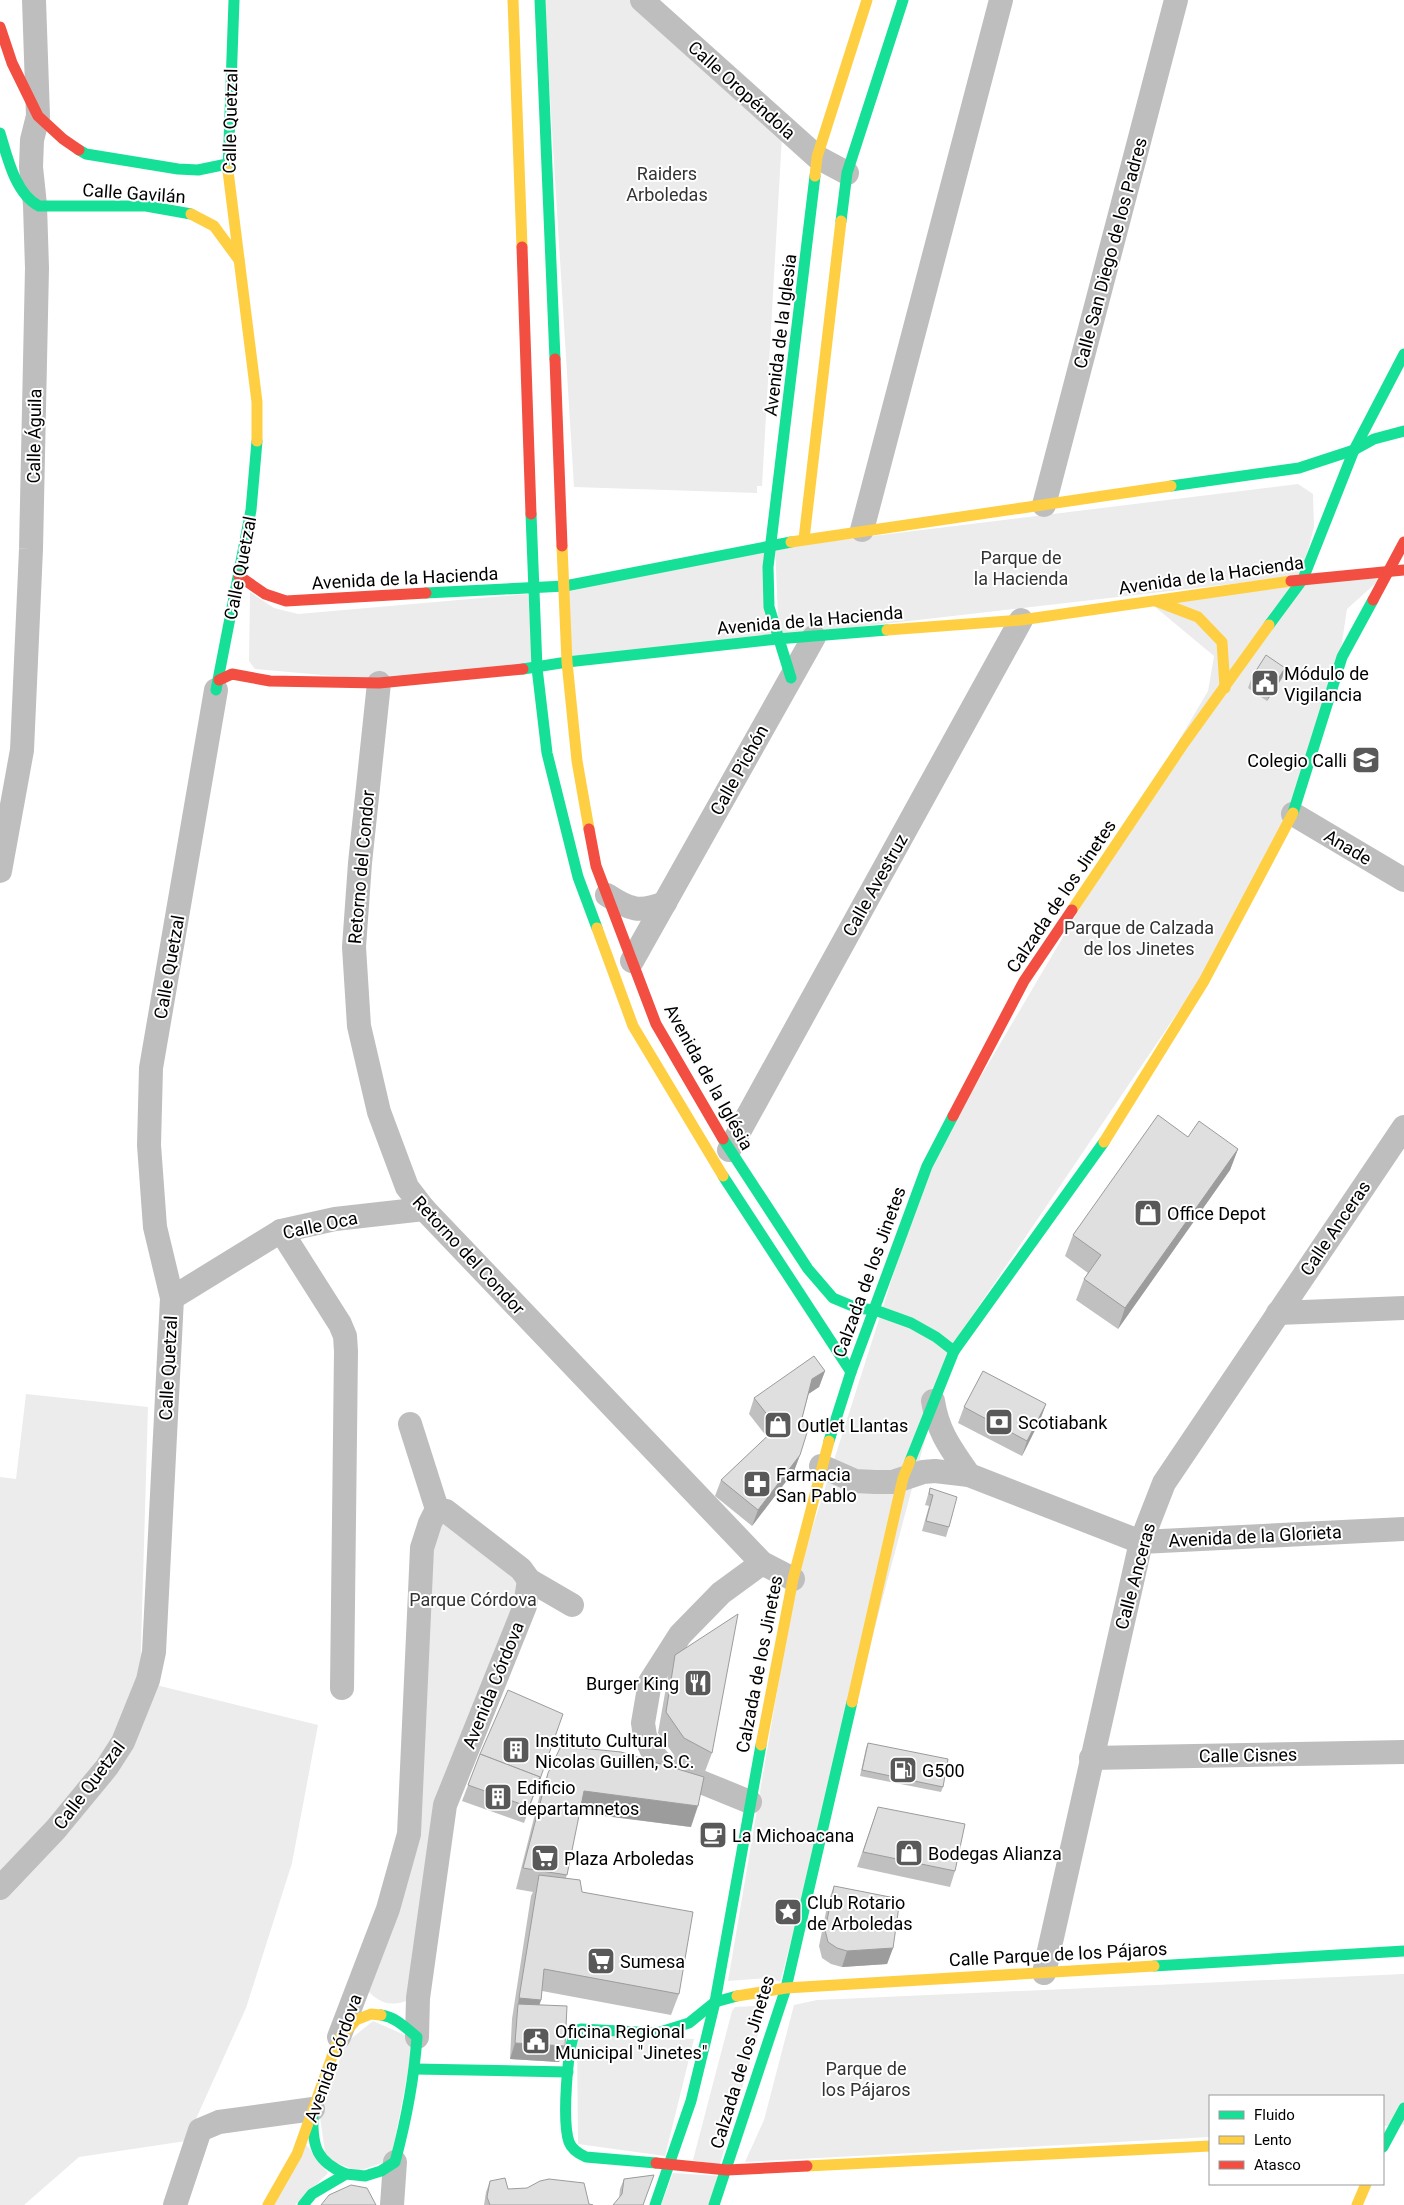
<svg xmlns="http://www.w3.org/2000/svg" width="1404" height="2205" font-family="Roboto,sans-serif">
<rect width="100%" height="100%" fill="#fff"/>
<!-- green -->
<g fill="#ececec">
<polygon points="544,0 632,0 782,136 762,486 757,486 757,493 574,487"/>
<polygon points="1298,484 1313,494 1314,527 1301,576 779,636 775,548"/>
<polygon points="769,548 771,636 569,658 567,588"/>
<polygon points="1387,573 1347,609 1340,655 1290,813 1201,978 949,1350 780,1982 767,1978 728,1981 796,1579 928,1166 1208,691 1214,656 1154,606 1304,580"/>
<polygon points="250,592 274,608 298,614 528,594 533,664 379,680 255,669 249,661"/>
<polygon points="26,1394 148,1407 140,1681 318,1725 292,1863 246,2008 186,2141 79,2157 24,2205 0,2205 0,1477 16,1479"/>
<path d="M437,1511L527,1581L445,1804L416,1997C391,2008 381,2006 362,1985L390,1909Z"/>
<polygon points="1404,1974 1404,2125 1383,2126 1383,2096 1210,2096 1210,2137 745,2162 764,2120 794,2005 817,2000"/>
<polygon points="755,2006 759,2010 762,2020 719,2167 693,2160 732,2011 735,2007"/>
<polygon points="373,2021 414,2039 391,2160 358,2171 326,2159 319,2110 347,2042"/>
<polygon points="577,2032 694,2039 665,2156 578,2144"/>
<polygon points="305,2143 328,2173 295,2205 273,2205"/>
<polygon points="673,2173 720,2176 710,2205 661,2205"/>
</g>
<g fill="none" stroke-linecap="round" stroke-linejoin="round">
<!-- street -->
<g stroke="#bebebe" stroke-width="24">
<polyline points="642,0 817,157 847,173"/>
<polyline points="1044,505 1176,0"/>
<polyline points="862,530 1001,0"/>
<polyline points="379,683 360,863 354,947 359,1026 379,1112 407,1187 424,1209 762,1563 793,1579"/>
<polyline points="1293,814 1404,880"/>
<polyline points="0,871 22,750 31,549 37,268 35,205 31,167 32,140 38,116 34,0"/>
<path d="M607,895C630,910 639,913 665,903"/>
<polyline points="632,961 814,637"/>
<polyline points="729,1150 1021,620"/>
<polyline points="281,1231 340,1324 345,1336 346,1351 342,1688"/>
<polyline points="172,1298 281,1231 335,1219 424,1209"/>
<polyline points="1278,1313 1404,1308"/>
<path d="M933,1401C938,1433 952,1450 969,1475"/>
<polyline points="410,1424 437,1509"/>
<polyline points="821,1466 855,1481 875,1482 893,1482 923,1472 935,1471 969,1475 1141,1542 1404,1529"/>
<polyline points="437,1509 446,1511 521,1569 529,1580 572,1605"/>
<polyline points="1091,1758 1404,1752"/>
<polyline points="750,1802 696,1780 660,1762 653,1753 645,1736 643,1723 650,1682 680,1635 721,1593 762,1563"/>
<polyline points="0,1888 56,1829 107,1767 123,1742 148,1680 154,1652 172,1298 155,1227 149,1145 151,1068 216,690"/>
<polyline points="1044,1973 1141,1542 1164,1483 1404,1127"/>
<polyline points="339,2037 388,1909 409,1834 422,1548 430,1523 437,1509"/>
<polyline points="417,2037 418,1998 445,1805 525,1606 529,1580"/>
<polyline points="175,2205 200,2130 219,2122 313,2109"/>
<polyline points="392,2205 395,2162"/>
</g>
<!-- fast -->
<g stroke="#16e098" stroke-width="11">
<polyline points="540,0 555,359"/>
<path d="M0,133C7,156 15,194 39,206H146L191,214"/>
<polyline points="79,150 86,154 178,169 198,170 227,164"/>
<polyline points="228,171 234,0"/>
<polyline points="841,221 847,173 903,0"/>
<polyline points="1171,486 1299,468 1354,450 1374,439 1404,431"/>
<polyline points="531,514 537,668 547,753 578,877 597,928"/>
<polyline points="426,593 565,586 791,542"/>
<polyline points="1269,625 1303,579 1354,450 1404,354"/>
<polyline points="523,669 567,662 777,639 887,630"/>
<polyline points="791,678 769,607 768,567 815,176"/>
<polyline points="216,690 251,510 257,441"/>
<polyline points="1293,813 1342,657 1373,600"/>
<polyline points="723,1139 808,1269 833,1298 857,1308 875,1310 911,1323 936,1337 954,1351"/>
<polyline points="723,1176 851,1372"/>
<polyline points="829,1441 851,1372 927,1166 953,1116"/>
<polyline points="910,1461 954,1351 1104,1142"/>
<polyline points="1154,1966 1404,1951"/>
<polyline points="415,2069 568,2072"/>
<path d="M313,2116C312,2147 317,2162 346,2174"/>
<polyline points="1383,2147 1404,2108"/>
<path d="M656,2163L586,2157C579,2154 572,2150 569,2142C562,2121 567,2052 575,2031L581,2029L657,2033L689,2023L715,2002L737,1996"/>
<path d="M303,2205L312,2194L346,2174L365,2176L381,2171L395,2162C406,2121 414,2080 417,2037C406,2028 396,2017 381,2015"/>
<polyline points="655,2205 691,2101 715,2002 761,1745"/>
<polyline points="714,2205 786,1988 852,1702"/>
</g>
<!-- slow -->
<g stroke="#ffcf43" stroke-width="11">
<polyline points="513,0 522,247"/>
<polyline points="228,171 257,402 257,441"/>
<polyline points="815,176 817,157 867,0"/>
<polyline points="191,214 214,226 239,260"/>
<polyline points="804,539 841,221"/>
<polyline points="791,542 1171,486"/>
<polyline points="562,546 567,662 577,761 589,829"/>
<polyline points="1156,601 1198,617 1222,642 1225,688"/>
<polyline points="887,630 1021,620 1291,581"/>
<polyline points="1072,910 1184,743 1269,625"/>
<polyline points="597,928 633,1026 723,1176"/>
<polyline points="1104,1142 1204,981 1293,813"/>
<polyline points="852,1702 903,1478 910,1461"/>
<polyline points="761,1745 793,1579 829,1441"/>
<polyline points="737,1996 786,1988 1154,1966"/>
<polyline points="807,2166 1210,2146"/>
<polyline points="268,2205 297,2154 338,2040 356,2020 371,2014 381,2015"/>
<polyline points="1357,2205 1366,2184"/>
</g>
<!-- jam -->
<g stroke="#f24e42" stroke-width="11">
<polyline points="0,27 12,63 38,116 63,139 79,150"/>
<polyline points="522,247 531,514"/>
<polyline points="555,359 562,546"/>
<polyline points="239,576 265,594 286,601 426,593"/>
<polyline points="1291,581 1404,570"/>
<polyline points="1373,600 1404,542"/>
<polyline points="219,680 232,674 270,681 379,683 523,669"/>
<polyline points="589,829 596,866 656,1024 723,1139"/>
<polyline points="953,1116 1024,981 1072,910"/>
<polyline points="656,2163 727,2170 807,2166"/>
</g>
</g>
<!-- wall -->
<g fill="#c0c0c0">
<polygon points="1285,668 1282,678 1267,701 1248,688 1252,677"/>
<polygon points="1188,1137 1238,1149 1230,1170 1118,1329 1076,1300 1084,1279 1088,1273 1065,1256 1073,1235"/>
<polygon points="825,1371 819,1387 809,1393 801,1422 800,1455 794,1471 752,1526 715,1496 721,1480 767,1437 749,1414 754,1398"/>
<polygon points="1046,1404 1040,1420 1022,1456 958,1423 964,1407"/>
<polygon points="930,1488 949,1527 946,1537 922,1531 929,1506 925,1505"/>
<polygon points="675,1655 712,1753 704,1774 677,1759 658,1733 668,1676"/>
<polygon points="868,1743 943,1787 941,1792 860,1776 866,1748"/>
<polygon points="480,1754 540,1779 524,1823 462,1801"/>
<polygon points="548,1773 691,1827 579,1813 566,1878 582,1892 679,1994 671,2015 542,1991 541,2000 539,2005 565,2046 559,2062 510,2059 512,2019 531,1896 533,1892 516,1889 540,1794"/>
<polygon points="878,1807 955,1871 950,1887 857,1867"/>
<polygon points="834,1886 893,1948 887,1964 842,1967 831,1964 822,1958 819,1946 828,1902"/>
<polygon points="654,2175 619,2198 620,2189 624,2179"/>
<polygon points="490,2181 508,2189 593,2205 484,2205 486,2192"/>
</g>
<!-- shaded-wall -->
<g fill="#9c9c9c">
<polygon points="1285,668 1282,678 1267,701 1271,690"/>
<polygon points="1238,1149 1230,1170 1118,1329 1125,1308"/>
<polygon points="825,1371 819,1387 807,1395 812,1379"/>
<polygon points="1046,1404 1040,1420 1022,1456 1027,1441"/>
<polygon points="800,1455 794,1471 752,1526 758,1510"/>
<polygon points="584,1791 698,1806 691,1827 576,1812"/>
<polygon points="893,1948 887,1964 842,1967 847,1951"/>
<polygon points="519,1998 541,2000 534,2021 518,2004"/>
<polygon points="515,2043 565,2046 559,2062 510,2059"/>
</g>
<!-- building -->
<g fill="#dfdfdf" stroke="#9c9c9c">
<polygon points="1266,655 1285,668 1271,690 1252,677"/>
<polygon points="1158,1115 1188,1137 1199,1121 1238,1149 1125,1308 1084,1279 1101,1255 1073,1235"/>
<polygon points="814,1356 825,1371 812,1379 801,1422 810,1423 800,1455 758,1510 721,1480 777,1427 754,1398"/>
<polygon points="983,1371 1046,1404 1027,1441 964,1407"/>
<polygon points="930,1488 957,1497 949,1527 926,1521 933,1495 929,1494"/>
<polygon points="738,1614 712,1753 684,1738 666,1712 675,1655"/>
<polygon points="508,1690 563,1714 540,1779 540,1777 480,1754"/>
<polygon points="868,1743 948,1759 943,1787 862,1770"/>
<polygon points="561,1746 621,1752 704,1777 698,1806 584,1791 567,1875 523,1868 548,1773"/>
<polygon points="480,1754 540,1777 529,1807 468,1785"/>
<polygon points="878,1807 965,1824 955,1871 863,1852"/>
<polygon points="539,1875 580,1880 582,1892 693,1912 679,1994 544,1969 541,2000 519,1998"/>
<polygon points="834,1886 900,1899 893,1948 847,1951 837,1948 828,1942 825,1930"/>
<polygon points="518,2004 567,2006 565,2046 515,2043"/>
<polygon points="654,2175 643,2205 613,2205 622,2194 624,2179"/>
<polygon points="505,2178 508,2189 527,2188 540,2181 549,2179 584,2183 589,2204 593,2205 490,2205 487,2197 490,2181"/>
<polygon points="351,2185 367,2188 376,2205 321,2205 329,2195"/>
</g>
<!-- icons -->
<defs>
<symbol id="civic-square" viewBox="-11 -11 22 22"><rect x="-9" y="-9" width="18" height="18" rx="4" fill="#595959" stroke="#fff"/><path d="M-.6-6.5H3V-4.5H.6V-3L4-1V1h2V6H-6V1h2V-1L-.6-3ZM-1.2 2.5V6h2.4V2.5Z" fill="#fff"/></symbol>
<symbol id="school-square" viewBox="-11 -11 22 22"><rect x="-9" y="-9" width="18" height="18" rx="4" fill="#595959" stroke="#fff"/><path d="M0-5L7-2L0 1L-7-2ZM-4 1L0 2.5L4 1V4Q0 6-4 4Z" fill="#fff"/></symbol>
<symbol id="shop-square" viewBox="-11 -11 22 22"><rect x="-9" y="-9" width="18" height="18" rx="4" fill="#595959" stroke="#fff"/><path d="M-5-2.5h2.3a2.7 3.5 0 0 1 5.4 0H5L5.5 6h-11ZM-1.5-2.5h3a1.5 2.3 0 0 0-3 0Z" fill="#fff"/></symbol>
<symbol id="bank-square" viewBox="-11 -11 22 22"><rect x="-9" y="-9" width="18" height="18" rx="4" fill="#595959" stroke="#fff"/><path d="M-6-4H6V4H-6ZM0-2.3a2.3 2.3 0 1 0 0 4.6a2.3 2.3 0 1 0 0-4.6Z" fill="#fff"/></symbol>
<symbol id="pharmacy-square" viewBox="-11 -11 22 22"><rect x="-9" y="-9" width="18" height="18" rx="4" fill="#595959" stroke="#fff"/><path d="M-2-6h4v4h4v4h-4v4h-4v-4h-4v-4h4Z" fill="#fff"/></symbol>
<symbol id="restaurant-square" viewBox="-11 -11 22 22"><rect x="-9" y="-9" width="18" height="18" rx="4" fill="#595959" stroke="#fff"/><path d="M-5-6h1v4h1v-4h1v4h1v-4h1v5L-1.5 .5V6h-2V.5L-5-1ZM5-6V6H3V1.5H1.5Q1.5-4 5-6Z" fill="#fff"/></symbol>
<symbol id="building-square" viewBox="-11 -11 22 22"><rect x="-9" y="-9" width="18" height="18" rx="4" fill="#595959" stroke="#fff"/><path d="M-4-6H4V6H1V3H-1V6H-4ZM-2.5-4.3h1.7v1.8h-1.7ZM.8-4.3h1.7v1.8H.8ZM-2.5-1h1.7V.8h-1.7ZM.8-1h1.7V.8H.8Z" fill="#fff"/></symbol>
<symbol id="fuel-square" viewBox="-11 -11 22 22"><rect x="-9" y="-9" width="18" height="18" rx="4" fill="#595959" stroke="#fff"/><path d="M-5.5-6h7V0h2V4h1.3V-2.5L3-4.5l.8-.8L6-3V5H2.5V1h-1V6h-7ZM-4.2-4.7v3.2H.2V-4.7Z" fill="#fff"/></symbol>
<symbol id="cafe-square" viewBox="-11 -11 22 22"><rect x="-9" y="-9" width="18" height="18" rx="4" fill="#595959" stroke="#fff"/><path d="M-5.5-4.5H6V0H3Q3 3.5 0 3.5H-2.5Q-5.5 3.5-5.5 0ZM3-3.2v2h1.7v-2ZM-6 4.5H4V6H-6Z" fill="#fff"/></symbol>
<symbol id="supermarket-square" viewBox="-11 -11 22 22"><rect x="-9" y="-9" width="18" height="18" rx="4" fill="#595959" stroke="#fff"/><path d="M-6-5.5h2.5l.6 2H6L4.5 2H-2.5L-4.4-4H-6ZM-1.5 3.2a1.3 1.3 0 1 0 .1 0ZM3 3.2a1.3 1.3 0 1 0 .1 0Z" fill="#fff"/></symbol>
<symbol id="sight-square" viewBox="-11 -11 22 22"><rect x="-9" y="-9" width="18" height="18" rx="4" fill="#595959" stroke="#fff"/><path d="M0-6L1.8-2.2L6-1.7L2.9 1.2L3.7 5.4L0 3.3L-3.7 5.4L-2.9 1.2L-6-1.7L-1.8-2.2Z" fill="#fff"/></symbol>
</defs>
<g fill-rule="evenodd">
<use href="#civic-square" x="1249" y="667" width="32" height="32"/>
<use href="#school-square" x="1350" y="744" width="32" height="32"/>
<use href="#shop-square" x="1132" y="1197" width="32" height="32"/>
<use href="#bank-square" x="983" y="1406" width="32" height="32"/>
<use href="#shop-square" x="762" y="1409" width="32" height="32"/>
<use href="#pharmacy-square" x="741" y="1468" width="32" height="32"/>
<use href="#restaurant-square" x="682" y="1667" width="32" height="32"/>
<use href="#building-square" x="500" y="1734" width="32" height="32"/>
<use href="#fuel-square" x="887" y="1754" width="32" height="32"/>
<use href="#building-square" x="482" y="1781" width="32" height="32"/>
<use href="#cafe-square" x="697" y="1819" width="32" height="32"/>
<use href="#shop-square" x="893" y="1837" width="32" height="32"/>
<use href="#supermarket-square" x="529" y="1842" width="32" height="32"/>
<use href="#sight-square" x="772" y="1896" width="32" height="32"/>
<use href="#supermarket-square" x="585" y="1945" width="32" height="32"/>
<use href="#civic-square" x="520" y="2025" width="32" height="32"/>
</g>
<g text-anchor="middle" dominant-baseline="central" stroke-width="4" stroke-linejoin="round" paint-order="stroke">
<!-- street labels -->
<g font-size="18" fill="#000" stroke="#fff">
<text transform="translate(742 90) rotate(42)">Calle Oropéndola</text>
<text transform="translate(230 121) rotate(-89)">Calle Quetzal</text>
<text transform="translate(134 193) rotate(4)">Calle Gavilán</text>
<text transform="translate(1110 253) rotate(-75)">Calle San Diego de los Padres</text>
<text transform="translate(780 335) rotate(-83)">Avenida de la Iglesia</text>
<text transform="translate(34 436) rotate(-89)">Calle Águila</text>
<text transform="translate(240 568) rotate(-79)">Calle Quetzal</text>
<text transform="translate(1211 575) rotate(-8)">Avenida de la Hacienda</text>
<text transform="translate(405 578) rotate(-3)">Avenida de la Hacienda</text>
<text transform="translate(810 620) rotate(-5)">Avenida de la Hacienda</text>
<text transform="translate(739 770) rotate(-61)">Calle Pichón</text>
<text transform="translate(1348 847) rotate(31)">Anade</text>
<text transform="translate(361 867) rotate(-85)">Retorno del Condor</text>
<text transform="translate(875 885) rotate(-61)">Calle Avestruz</text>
<text transform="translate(1061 896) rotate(-56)">Calzada de los Jinetes</text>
<text transform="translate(169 967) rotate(-80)">Calle Quetzal</text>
<text transform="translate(709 1077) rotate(61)">Avenida de la Iglésia</text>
<text transform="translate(320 1225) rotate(-12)">Calle Oca</text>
<text transform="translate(1335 1228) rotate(-56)">Calle Anceras</text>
<text transform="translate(469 1255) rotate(47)">Retorno del Condor</text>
<text transform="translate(869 1272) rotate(-70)">Calzada de los Jinetes</text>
<text transform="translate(168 1368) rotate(-87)">Calle Quetzal</text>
<text transform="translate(1255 1536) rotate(-3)">Avenida de la Glorieta</text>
<text transform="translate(1135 1576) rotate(-75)">Calle Anceras</text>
<text transform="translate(759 1664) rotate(-79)">Calzada de los Jinetes</text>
<text transform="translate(493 1685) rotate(-68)">Avenida Córdova</text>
<text transform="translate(1248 1755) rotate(-1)">Calle Cisnes</text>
<text transform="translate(89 1785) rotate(-53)">Calle Quetzal</text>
<text transform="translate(1058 1954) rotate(-3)">Calle Parque de los Pájaros</text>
<text transform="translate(333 2058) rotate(-70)">Avenida Córdova</text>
<text transform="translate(742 2062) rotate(-73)">Calzada de los Jinetes</text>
</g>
<!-- park labels -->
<g font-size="18" fill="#333" stroke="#fff">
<text x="667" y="173">Raiders<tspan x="667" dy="21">Arboledas</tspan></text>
<text x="1021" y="557">Parque de<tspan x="1021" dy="21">la Hacienda</tspan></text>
<text x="1139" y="927">Parque de Calzada<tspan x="1139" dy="21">de los Jinetes</tspan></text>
<text x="473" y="1599">Parque Córdova</text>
<text x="866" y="2068">Parque de<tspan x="866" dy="21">los Pájaros</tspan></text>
</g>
<!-- poi labels -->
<g font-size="18" fill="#000" stroke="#fff" text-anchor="start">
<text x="1284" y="673">Módulo de<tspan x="1284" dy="21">Vigilancia</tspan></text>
<text x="1347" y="760" text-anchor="end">Colegio Calli</text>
<text x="1167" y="1213">Office Depot</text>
<text x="1018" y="1422">Scotiabank</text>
<text x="797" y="1425">Outlet Llantas</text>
<text x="776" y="1474">Farmacia<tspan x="776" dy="21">San Pablo</tspan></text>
<text x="679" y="1683" text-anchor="end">Burger King</text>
<text x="535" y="1740">Instituto Cultural<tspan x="535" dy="21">Nicolas Guillen, S.C.</tspan></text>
<text x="922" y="1770">G500</text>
<text x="517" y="1787">Edificio<tspan x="517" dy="21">departamnetos</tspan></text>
<text x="732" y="1835">La Michoacana</text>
<text x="928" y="1853">Bodegas Alianza</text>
<text x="564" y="1858">Plaza Arboledas</text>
<text x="807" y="1902">Club Rotario<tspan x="807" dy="21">de Arboledas</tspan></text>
<text x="620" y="1961">Sumesa</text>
<text x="555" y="2031">Oficina Regional<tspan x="555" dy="21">Municipal "Jinetes"</tspan></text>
</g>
</g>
<!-- legend -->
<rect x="1209" y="2095" width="175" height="90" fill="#ffffff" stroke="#999999"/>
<rect x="1219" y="2111" width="25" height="8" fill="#16e098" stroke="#999999"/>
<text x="1254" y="2120" font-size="15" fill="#000000">Fluido</text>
<rect x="1219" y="2136" width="25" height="8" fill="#ffcf43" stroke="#999999"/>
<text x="1254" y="2145" font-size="15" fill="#000000">Lento</text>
<rect x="1219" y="2161" width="25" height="8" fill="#f24e42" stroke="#999999"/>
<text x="1254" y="2170" font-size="15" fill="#000000">Atasco</text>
</svg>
